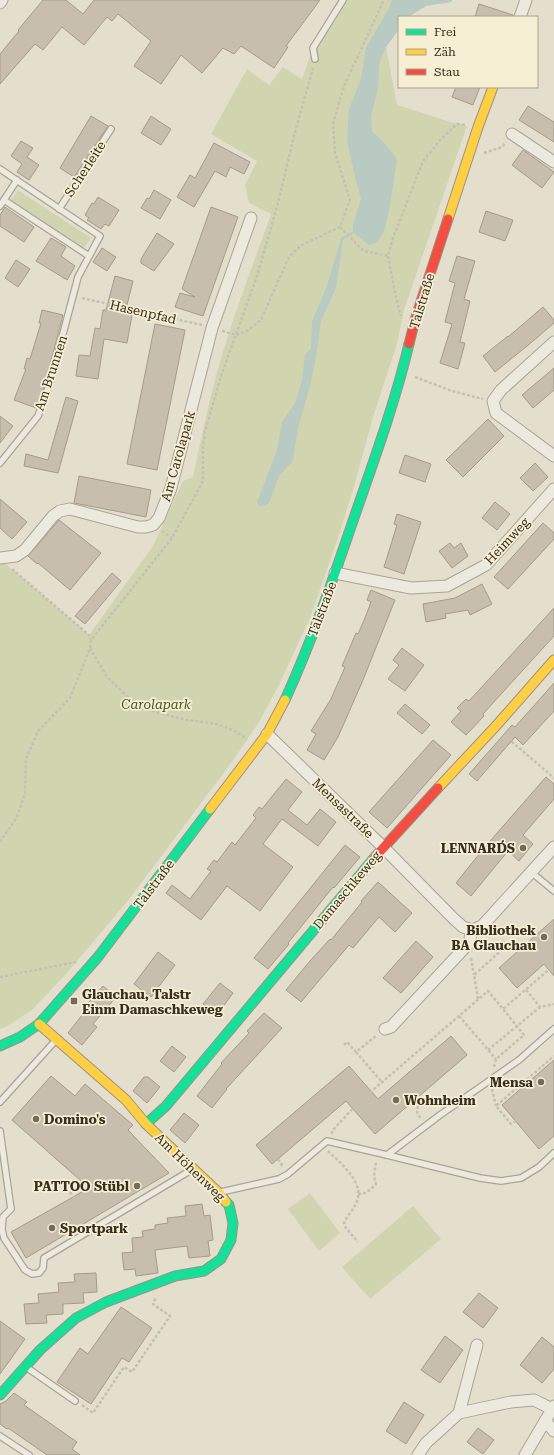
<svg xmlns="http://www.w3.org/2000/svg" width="554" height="1455" font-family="'Roboto Serif',serif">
<rect width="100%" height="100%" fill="#e4dfcd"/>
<!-- green -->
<g fill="#d1d5af">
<path d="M343,0H452L451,2L426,6L408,17H399V29L386,47L397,105L457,124L467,126L404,310L397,344L374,414L353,490L335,547L310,618L278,687L259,722L234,759L127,902L66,974L32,1010L8,1026L0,1029V559L89,635L153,546L183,481L193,477C200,443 207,410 216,376C231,321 252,268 271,214L249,203L245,185L257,161L211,134L247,69L269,85L283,67L302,79L313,48Z"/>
<polygon points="18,190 91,238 84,248 11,200"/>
<polygon points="310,1193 340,1233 319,1251 288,1209"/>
<polygon points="413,1206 441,1239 370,1299 342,1267"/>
</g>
<!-- water -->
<polygon fill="#b8cac1" points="392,0 452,0 451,2 426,6 408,17 399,17 399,29 386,47 379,64 378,88 371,117 372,131 385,144 397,159 390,206 385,228 378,242 369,245 354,233 343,240 336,288 321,321 317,351 311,382 298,428 293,461 279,476 269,503 260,507 257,502 277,450 282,422 295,403 302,380 305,355 311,348 312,321 327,286 341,238 353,231 353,225 361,199 354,173 347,141 349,109 361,79 366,48 389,8"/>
<!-- building -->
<g fill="#c8beae" stroke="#a49b8c">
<polygon points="43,0 66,0 83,14 94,0 320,0 286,46 288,47 274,68 241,46 234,54 223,48 202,73 181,55 161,84 134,66 151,41 118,14 112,21 107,17 84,45 62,27 43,50 35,44 0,84 0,54 19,31 18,30"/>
<polygon points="479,4 513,15 513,17 475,17"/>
<polygon points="456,87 480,87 473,105 452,97"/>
<polygon points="528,106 554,122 554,142 519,120"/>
<polygon points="91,116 108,126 74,177 60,168"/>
<polygon points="151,116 171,129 161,145 141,133"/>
<polygon points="21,141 33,148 27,157 39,165 29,180 17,172 22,164 11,156"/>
<polygon points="214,143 250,162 244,174 230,167 226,177 215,171 194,207 177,197 190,175 195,178"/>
<polygon points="523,150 554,172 542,188 512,165"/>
<polygon points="154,190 171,200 160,219 141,208 147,198 149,199"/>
<polygon points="98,197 119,210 109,226 105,224 101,229 87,220 89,218 85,215 92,203 94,204"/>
<polygon points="5,207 34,227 24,242 0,226 0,215"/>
<polygon points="211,207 238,217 203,316 175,307 180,293 195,297 182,289"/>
<polygon points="486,211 513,220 505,241 479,232"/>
<polygon points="157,233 174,244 154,271 141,263 141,259"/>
<polygon points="51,238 66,247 61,256 75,266 67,280 36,261"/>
<polygon points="102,248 116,257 107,271 93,262"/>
<polygon points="457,256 475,261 464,299 470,301 460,342 465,343 458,369 440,363 452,324 445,322 455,283 449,281"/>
<polygon points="16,260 30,269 18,287 5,278"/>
<polygon points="115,276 133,281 125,313 132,315 127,343 104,339 98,379 76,376 79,355 90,356 95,328 100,329 103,310 106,310"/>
<polygon points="543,307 554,320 554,323 532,342 495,372 483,356 508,336 508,337"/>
<polygon points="42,310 63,315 43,391 36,408 14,400 26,369 24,369 27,358 30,359 41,323 39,323"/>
<polygon points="155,324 185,330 157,470 127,464"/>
<polygon points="554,368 554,390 533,408 522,395"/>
<polygon points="66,397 78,401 58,473 24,466 26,454 48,460"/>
<polygon points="0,416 13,426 0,443"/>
<polygon points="488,419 504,436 463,477 446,460"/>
<polygon points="405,455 431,464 425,482 399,473"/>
<polygon points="535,463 548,477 533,491 520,478"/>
<polygon points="79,476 151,490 146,517 74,503"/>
<polygon points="0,499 27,522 12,539 0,528"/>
<polygon points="495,502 510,514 497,530 482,518"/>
<polygon points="397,514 421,522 404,574 384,567 397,525 394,524"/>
<polygon points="59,520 101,553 70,590 38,563 37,564 28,556"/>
<polygon points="543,523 554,533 554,539 508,589 494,577"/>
<polygon points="450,543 454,548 461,543 468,556 452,568 439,551"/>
<polygon points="112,573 121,581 85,624 75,616"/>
<polygon points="482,584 492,604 470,615 468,610 445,614 446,618 426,622 423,604 455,598"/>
<polygon points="371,590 395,600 363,680 338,737 324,760 307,750 316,734 311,731 331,699 345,667 342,666 356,633 358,634 365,618 371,602 367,600"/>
<polygon points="554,608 554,636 483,714 484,716 466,735 451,722 461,711 457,708 466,699 469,701"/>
<polygon points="402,648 424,665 405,691 388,679 399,665 393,660"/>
<polygon points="554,683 554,711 523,745 515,737 477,781 469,774 512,725 515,727"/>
<polygon points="405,704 430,725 422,734 397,713"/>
<polygon points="433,740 451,755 387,828 369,812"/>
<polygon points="546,777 554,784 554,799 523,835 533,844 519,861 508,851 471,896 456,883 484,848"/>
<polygon points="286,779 302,792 288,810 307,825 320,809 336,822 318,846 282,819 263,844 293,867 260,911 227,886 201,920 166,893 172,885 190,899 211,871 207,869 214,860 217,862 232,842 235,845 256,818 253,815 259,807 262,809"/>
<polygon points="345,845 360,857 334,888 333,887 288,943 289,944 268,969 254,958"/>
<polygon points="378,882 412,913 395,932 379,917 353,948 349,945 301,1002 286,990 310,961 330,939 331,940 362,902 361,901"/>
<polygon points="554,919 554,976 544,964 517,988 499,968"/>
<polygon points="416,941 433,957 401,993 383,978"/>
<polygon points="158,952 175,965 151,997 134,984"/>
<polygon points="220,983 233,993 217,1015 203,1004"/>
<polygon points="103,986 116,997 93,1024 97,1027 82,1045 68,1033 90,1005 88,1003"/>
<polygon points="264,1013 282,1028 226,1089 227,1089 212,1108 197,1096 222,1064 221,1063 249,1033 247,1031"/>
<polygon points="451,1036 467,1055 375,1134 346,1101 272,1164 256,1145 349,1066 378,1099"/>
<polygon points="172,1046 186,1057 174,1072 160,1061"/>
<polygon points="554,1060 554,1136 539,1149 502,1105"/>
<polygon points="51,1076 75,1096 85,1084 133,1125 128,1130 169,1173 26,1258 11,1232 89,1188 12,1120"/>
<polygon points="144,1077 148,1077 160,1087 147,1103 133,1091"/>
<polygon points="184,1113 199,1125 185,1143 170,1130"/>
<polygon points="202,1204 204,1216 210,1215 213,1240 208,1241 210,1256 189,1258 187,1246 155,1250 158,1273 136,1276 135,1269 124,1270 122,1253 133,1252 132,1238 143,1237 142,1231 155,1229 155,1225 168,1223 167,1218 186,1216 185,1206"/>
<polygon points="96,1273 97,1292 83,1293 84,1303 63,1304 63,1314 46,1315 47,1323 26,1324 24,1304 39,1303 38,1294 59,1292 58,1283 75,1282 74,1274"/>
<polygon points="479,1293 498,1308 483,1328 463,1312"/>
<polygon points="121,1307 152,1328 129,1362 122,1358 91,1404 57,1382 80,1348 88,1354"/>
<polygon points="0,1321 25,1339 0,1374"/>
<polygon points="445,1336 463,1350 440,1383 421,1370"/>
<polygon points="542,1337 554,1347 554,1369 542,1383 520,1365"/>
<polygon points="14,1393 27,1402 24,1405 77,1442 72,1449 80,1455 47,1455 8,1428 7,1429 0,1424 0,1404 6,1401"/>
<polygon points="404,1402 424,1415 406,1444 386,1431"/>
<polygon points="478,1428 494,1440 483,1454 467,1442"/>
</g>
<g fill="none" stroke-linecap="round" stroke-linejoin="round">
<defs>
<g id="lane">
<polyline points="315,59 313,48 343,0"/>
<polyline points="0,169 100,236 78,277 50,383 38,416 0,463"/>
<polyline points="4,200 89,256"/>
<polyline points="0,206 17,180"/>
<polyline points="59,209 111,129"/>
<polyline points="531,872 554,891"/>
<polyline points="0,1102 56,1040"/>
<polyline points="0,1131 11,1209 3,1217 2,1230 4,1238 25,1270 32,1274 39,1273 43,1268 44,1258 193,1169"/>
<polyline points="387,1155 480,1178 501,1181 521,1178 539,1167 554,1153"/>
<polyline points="221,1192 279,1179 288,1174 327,1141 387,1155 440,1115 519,1060 554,1029"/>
<polyline points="26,1367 75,1401"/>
<polyline points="0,1436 29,1455"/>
</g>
<g id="street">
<polyline points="0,3 2,0"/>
<polyline points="520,17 526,0"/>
<polyline points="512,134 554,162"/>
<polyline points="554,342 501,390 493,401 496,413 554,456"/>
<polyline points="0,558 16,556 25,550 53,516 60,511 70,509 138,527 146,527 153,525 159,518 171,488 212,328 251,218"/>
<polyline points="335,573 411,588 447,586 486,565 554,489"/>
<polyline points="267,734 383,847 453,918 463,927 472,930"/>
<polyline points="472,930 482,926 554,847"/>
<polyline points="385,1029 391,1027 469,943 472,930"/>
<polyline points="459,1413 511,1402 534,1400 552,1409"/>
<polyline points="545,1421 554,1431"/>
<polyline points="418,1455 426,1443 459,1413 477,1345"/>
<polyline points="525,1455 554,1406"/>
</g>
<g id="fast">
<path d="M285,700C312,641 333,579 354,518C374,460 395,403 409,344"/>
<polyline points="0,1046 20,1037 39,1024 98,957 210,809"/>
<polyline points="146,1124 166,1106 375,857"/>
<polyline points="0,1395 40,1350 76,1318 106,1302 175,1276 204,1271 221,1259 231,1240 233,1223 229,1205 226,1202"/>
</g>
<g id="slow">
<polyline points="448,219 478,127 493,87"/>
<polyline points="438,788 495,727 554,660"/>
<polyline points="210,809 267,734 285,700"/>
<polyline points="39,1024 126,1100 146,1124 219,1193 226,1202"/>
</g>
<g id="jam">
<polyline points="409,344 415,320 448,219"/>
<polyline points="375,857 438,788"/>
</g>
</defs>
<!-- lane casing -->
<use href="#lane" stroke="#aaa496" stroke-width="8"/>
<!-- street casing -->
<use href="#street" stroke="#aaa496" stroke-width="13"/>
<!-- fast casing -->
<use href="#fast" stroke="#999386" stroke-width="11"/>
<!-- slow casing -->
<use href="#slow" stroke="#999386" stroke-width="11"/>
<!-- jam casing -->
<use href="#jam" stroke="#999386" stroke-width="11"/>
<!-- path -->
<g stroke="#c5c0b5" stroke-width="2.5" stroke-dasharray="3 2" stroke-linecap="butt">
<polyline points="484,153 502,147 506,142"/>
<polyline points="340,227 364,251 388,256 393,238 423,161 441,139 457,124 465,125"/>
<polyline points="388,256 396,298 401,316"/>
<polyline points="82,298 202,325"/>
<polyline points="222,331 236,335 247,331 261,320 289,257 300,246 340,227 350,200 335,153 333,124 344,86 384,0"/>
<polyline points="415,377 452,391 483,399"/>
<polyline points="162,531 172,538"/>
<polyline points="12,569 89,635 91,640"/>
<polyline points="90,648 107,677 130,699 155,712 187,720 217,724 235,731 247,739"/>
<polyline points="504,735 554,778"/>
<polyline points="0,842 17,817 25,793 26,759 38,731 70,698 90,648 91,640 172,538 203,481 203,448 205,432 221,376 257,276 277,207 294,136 313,68"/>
<polyline points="471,958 474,975"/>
<polyline points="0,977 76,962"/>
<polyline points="526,990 540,1007 554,1004"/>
<polyline points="478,999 474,975 505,947 503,940"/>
<polyline points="459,1016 496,1059"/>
<polyline points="344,1045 347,1042 356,1052 376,1036"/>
<polyline points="488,1050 540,1007"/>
<polyline points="356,1052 382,1082"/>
<polyline points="494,1067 496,1059 524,1035 503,1009"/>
<polyline points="492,1089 496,1106"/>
<polyline points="366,1096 488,991 503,1009 552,967"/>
<polyline points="419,1096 417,1113 421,1119"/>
<polyline points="516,1121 511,1124 496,1106 554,1056"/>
<polyline points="332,1134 332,1131 357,1104"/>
<path d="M328,1151C339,1162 362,1180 358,1198C356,1207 348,1214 344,1223L346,1228L358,1242"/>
<polyline points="278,1159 283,1167"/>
<polyline points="60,1181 74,1197"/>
<path d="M358,1194C366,1194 370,1190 376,1184L374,1176L376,1162"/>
<polyline points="82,1405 93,1413 124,1367 132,1372 170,1316 153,1304 156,1297"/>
</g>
<!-- lane -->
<use href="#lane" stroke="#ece9de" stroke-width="5.5"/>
<!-- street -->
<use href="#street" stroke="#ece9de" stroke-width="11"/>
<!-- fast -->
<use href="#fast" stroke="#16e098" stroke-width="9"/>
<!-- slow -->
<use href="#slow" stroke="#ffcf43" stroke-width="9"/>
<!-- jam -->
<use href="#jam" stroke="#f24e42" stroke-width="9"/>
</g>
<!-- markers -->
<g fill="#746b5b" stroke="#f6efd3" stroke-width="1.5">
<circle cx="523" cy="848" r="4"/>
<circle cx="544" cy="937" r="4"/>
<rect x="70" y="997" width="8" height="8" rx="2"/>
<circle cx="541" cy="1082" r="4"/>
<circle cx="396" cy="1100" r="4"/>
<circle cx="36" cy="1119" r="4"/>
<circle cx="137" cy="1186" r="4"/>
<circle cx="52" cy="1228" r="4"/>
</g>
<g text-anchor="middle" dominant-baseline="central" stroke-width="3.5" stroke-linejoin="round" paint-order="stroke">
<!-- street labels -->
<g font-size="13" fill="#382d1e" stroke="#f6efd3">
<text transform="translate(85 169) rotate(-57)">Scherleite</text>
<text transform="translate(422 301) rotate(-73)">Talstraße</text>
<text transform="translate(143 312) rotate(13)">Hasenpfad</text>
<text transform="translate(51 373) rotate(-72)">Am Brunnen</text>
<text transform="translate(178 456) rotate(-74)">Am Carolapark</text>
<text transform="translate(507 541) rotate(-47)">Heimweg</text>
<text transform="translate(322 609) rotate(-69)">Talstraße</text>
<text transform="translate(343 808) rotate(44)">Mensastraße</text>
<text transform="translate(154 884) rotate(-53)">Talstraße</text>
<text transform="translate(347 890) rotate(-50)">Damaschkeweg</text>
<text transform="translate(190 1167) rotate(44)">Am Höhenweg</text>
</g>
<!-- park labels -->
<g font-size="13" font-style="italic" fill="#445524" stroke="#f6efd3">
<text x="156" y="704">Carolapark</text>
</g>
<!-- poi labels -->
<g font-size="13" font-weight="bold" fill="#382d1e" stroke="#f6efd3" text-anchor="end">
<text x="515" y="848">LENNARD´S</text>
<text x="536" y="930">Bibliothek<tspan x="536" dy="15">BA Glauchau</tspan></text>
<text x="82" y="994" text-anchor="start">Glauchau, Talstr<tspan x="82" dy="15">Einm Damaschkeweg</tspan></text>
<text x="533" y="1082">Mensa</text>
<text x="404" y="1100" text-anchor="start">Wohnheim</text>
<text x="44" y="1119" text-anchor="start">Domino's</text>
<text x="129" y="1186">PATTOO Stübl</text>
<text x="60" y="1228" text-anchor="start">Sportpark</text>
</g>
</g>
<!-- legend -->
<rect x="398" y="16" width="140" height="72" fill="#f6efd3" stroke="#aaa18b"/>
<rect x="406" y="29" width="20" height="6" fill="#16e098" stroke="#aaa18b"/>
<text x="434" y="36" font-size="12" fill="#382d1e">Frei</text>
<rect x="406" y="49" width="20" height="6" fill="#ffcf43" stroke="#aaa18b"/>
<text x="434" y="56" font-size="12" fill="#382d1e">Zäh</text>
<rect x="406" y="69" width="20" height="6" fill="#f24e42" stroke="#aaa18b"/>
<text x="434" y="76" font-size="12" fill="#382d1e">Stau</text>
</svg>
